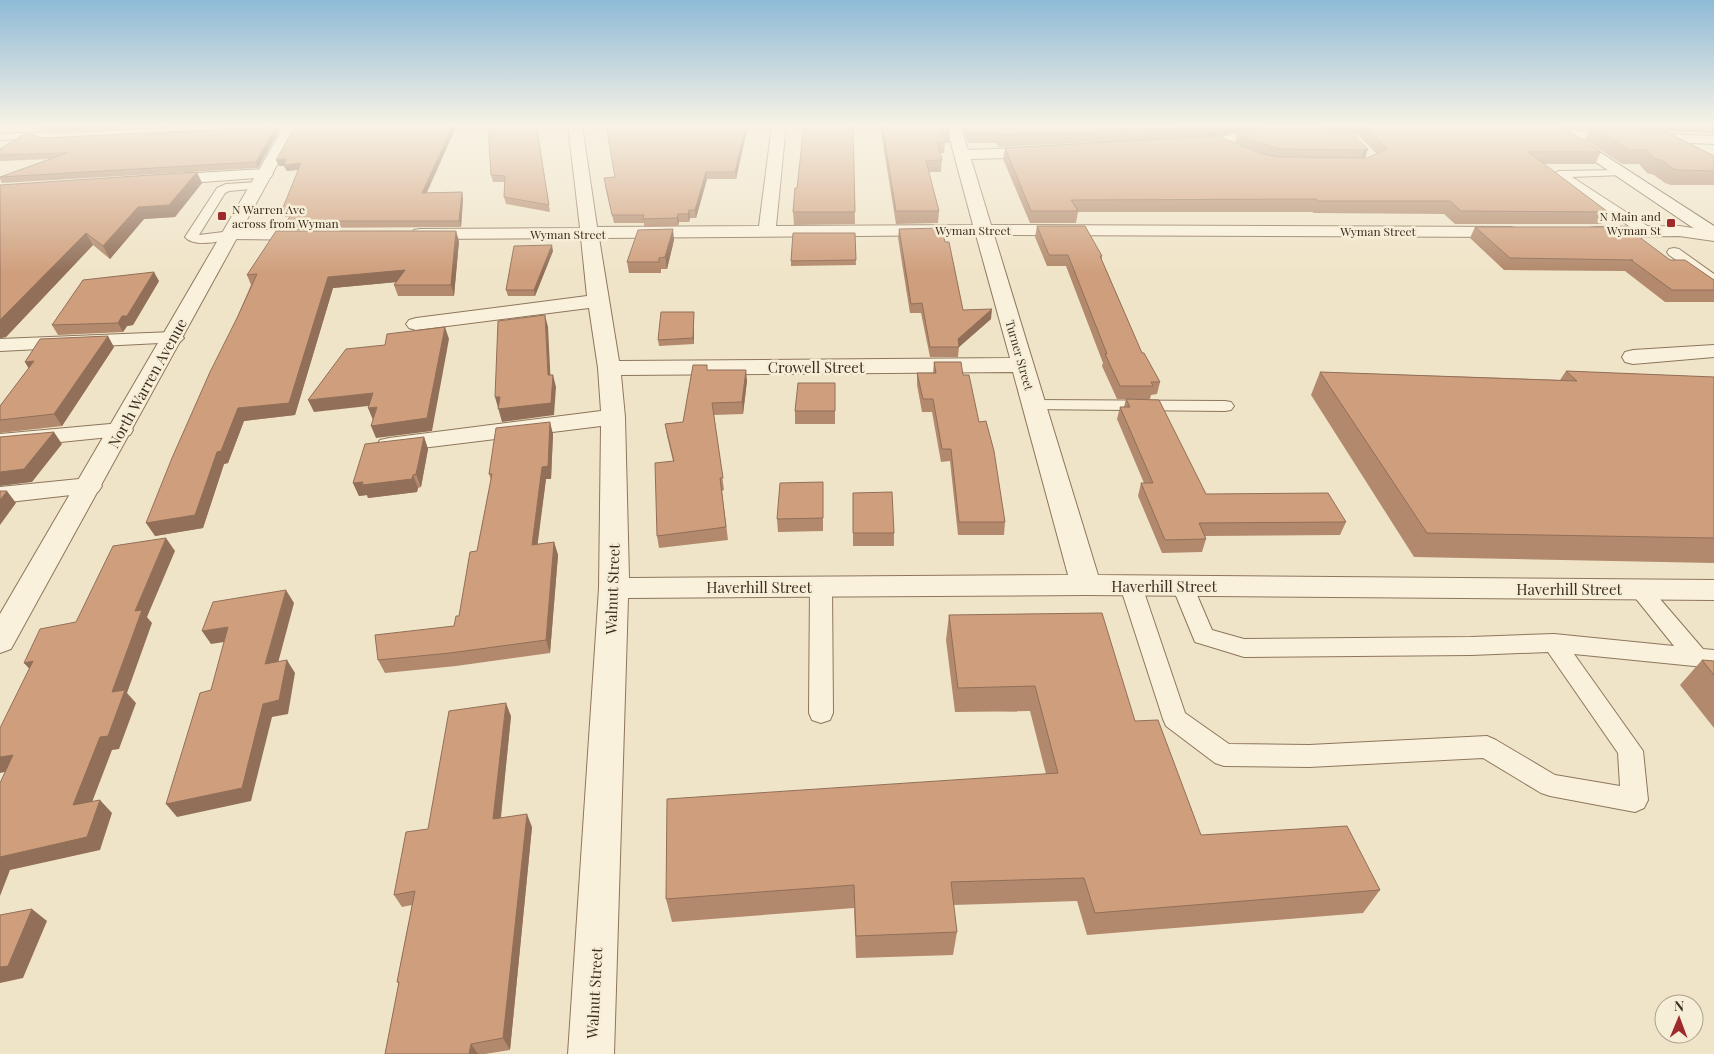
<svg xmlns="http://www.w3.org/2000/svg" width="1714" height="1054" font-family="'Playfair Display',serif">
<rect width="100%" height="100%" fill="#f0e4c8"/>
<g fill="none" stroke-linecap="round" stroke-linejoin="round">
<defs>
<g id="service">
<path d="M1263,130L1267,131L1268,133L1267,135C1253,138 1205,151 1196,143C1200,139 1252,132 1263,130Z"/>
<polygon points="49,132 53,133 54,135 53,137 0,140 0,134"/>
<polygon points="1618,170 1624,173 1622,175 1572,177 1652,229 1653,232 1652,235 1642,235 1553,174 1559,171"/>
<path d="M258,182L262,184L264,186L262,188L229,191L225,193L199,235L231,231L236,232L237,235L236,238C223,241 194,248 185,237L217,188L226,184Z"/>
<polygon points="1674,248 1679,249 1714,274 1714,284 1709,283 1669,255 1667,252 1669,249"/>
<polygon points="1034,400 1225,401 1231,402 1234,406 1231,410 1225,411 1028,409 1025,405 1028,401"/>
<polygon points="821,578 829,581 832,586 833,713 830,720 821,723 812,720 809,713 810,586 813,581"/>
<polygon points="1131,578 1139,581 1142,586 1185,713 1229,744 1309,745 1487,736 1496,740 1555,775 1620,786 1618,753 1548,652 1471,655 1244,657 1195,642 1172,586 1175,581 1183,578 1191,581 1212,630 1244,639 1471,637 1554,634 1674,646 1629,590 1632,585 1640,582 1648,585 1703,649 1714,650 1714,668 1574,654 1643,751 1648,800 1644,808 1635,812 1550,796 1541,793 1483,758 1309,767 1224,766 1215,763 1166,726 1163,719 1120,586 1123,581"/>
</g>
<g id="minor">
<polygon points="218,125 299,126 297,129 292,130 52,142 47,141 45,138 47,135 52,134"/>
<path d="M568,125H582L597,227L759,226L772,125H786L776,226L973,225L946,125H960L968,150L1040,147L1045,149L1048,152L1045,155L1040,157L971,159L991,225L1510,227L1516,228L1519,232L1516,236L1510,237L994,235L1098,575L1714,580V600L1086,595L628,598L614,1054H568L599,588L601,426L389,452L380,450L377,445L380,440L389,438L601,411L598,368L589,308L416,330L409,328L406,324L409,320L416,318L587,296L581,238L420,239L414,238L411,234L414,230L420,229L580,228ZM976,235L1010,358L619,361L599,238ZM1013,372L1068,575L629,578L625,417L621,375Z"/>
<polygon points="1560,130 1714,136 1714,144 1555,137 1553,134 1555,131"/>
<polygon points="265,169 271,171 273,174 271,177 164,185 158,183 156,180 158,177 164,175"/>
<polygon points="1679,226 1714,231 1714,241 1679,236 1595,237 1589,236 1586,232 1589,228 1595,227"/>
<polygon points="231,230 312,230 318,231 321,235 318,239 312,240 225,239 222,235 225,231"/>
<polygon points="173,332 180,334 184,338 180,342 0,351 0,339"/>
<polygon points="1714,345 1714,357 1633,364 1625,362 1622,357 1625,352 1633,350"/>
<polygon points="121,423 130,425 133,430 130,435 0,448 0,434"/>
<polygon points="89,478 98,480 102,486 98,492 0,503 0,487"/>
</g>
<polygon id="tertiary" points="285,125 299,125 11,649 0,653 0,614"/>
<polygon id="secondary" points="1541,125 1558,125 1714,226 1714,239 1708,238"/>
</defs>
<!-- service casing -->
<use href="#service" stroke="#8d765c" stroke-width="2"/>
<!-- minor casing -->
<use href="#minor" stroke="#8d765c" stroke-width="2"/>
<!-- tertiary casing -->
<use href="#tertiary" stroke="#8d765c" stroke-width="2"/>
<!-- secondary casing -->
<use href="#secondary" stroke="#6f573f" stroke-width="2"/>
<!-- service -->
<use href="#service" fill="#faf1dc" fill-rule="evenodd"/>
<!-- minor -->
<use href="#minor" fill="#faf1dc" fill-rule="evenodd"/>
<!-- tertiary -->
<use href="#tertiary" fill="#faf1dc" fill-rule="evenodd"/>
<!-- secondary -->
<use href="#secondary" fill="#faf1dc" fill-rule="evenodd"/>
</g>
<!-- wall -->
<g fill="#b2896c" fill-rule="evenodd">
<polygon points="39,125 172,125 54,132 42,130"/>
<polygon points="296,125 427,193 462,192 463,199 461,227 289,228 287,221 290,216 285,217 298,170 287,171 284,166 279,166"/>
<polygon points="537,125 550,212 506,204 504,197 505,182 493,182 491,175"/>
<polygon points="748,125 736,179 707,179 696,218 690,218 689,222 679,222 678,226 644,227 644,223 614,223 605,186 615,177"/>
<polygon points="804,125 948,125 950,132 949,143 945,143 944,153 940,153 942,160 941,172 929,172 939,211 938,223 896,224 880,126 853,128 855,224 794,225 793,212 797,188"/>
<path d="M962,125H1558L1559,127L1601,152L1595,164H1544L1608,212L1602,224H1455L1444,214L1314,213L1312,212H1078L1076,223H1030L1003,159L1005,148L1099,142L998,147L997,143H968ZM1320,127L1322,128L1237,134L1235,142L1217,136L1260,128ZM1352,134L1358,135L1377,154L1367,158H1365L1368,149Z"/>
<polygon points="1562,125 1714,125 1714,133 1666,131 1714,156 1714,185 1671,185 1665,183 1654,175 1647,173 1639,164 1622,164 1585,140 1590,129 1567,128"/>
<polygon points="276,127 278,133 258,168 2,183 0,179 0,177 50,159 0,161 0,149 37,137 42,138"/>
<polygon points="202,183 175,217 144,219 110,259 93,245 6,337 0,338 0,185"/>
<polygon points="1037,226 1102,256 1102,261 1142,353 1160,382 1157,394 1151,395 1150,399 1117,399 1102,366 1103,363 1066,266 1047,266 1035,237"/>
<polygon points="1475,227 1670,260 1714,280 1714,302 1665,302 1625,271 1504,270 1470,238"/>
<polygon points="899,229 963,310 991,319 959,347 958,357 930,357 921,313 910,313 898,238"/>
<polygon points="855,233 856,265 791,266 791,261"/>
<polygon points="674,240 667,269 661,269 661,273 629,273 627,262"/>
<polygon points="459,241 454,296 398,296 394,285 396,282 333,288 295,415 244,421 228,463 224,464 203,528 155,536 237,318 251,285 247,275"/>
<polygon points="553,251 535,296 508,296 506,290"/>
<polygon points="159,281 133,325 127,326 123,332 58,335 52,325"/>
<polygon points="694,318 694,344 659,346 658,340"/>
<polygon points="114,347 62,426 0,433 0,406 29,368 25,362"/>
<polygon points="934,362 963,375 979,422 1005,522 1004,535 958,535 950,461 941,462 932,412 922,412 917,385 917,373 933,373"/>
<polygon points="707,370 747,381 743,414 714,415 724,490 722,491 728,540 659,548 657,536 673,461 667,436 665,424 683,422"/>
<polygon points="1566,371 1714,377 1714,563 1414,557 1311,395 1320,372 1560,380"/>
<polygon points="835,383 835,424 795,424 795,411"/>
<polygon points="1126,399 1206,494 1346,522 1340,535 1205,536 1206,539 1202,552 1162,553 1138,496 1141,483 1144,483 1117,419 1120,407 1124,407"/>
<polygon points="553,434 551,479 546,479 537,544 554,542 558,555 550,653 456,666 385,673 378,660 454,626 459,616 477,551 491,480 489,474"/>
<polygon points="424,437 428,449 421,487 418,488 417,492 368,498 367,495 359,496 353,483"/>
<polygon points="823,482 823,531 778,532 777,519"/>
<polygon points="853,493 894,533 894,546 853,546"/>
<polygon points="949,615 1135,721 1201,835 1380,890 1363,913 1087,935 1077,901 953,905 957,932 953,955 856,958 854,908 672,922 666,899 1046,774 1030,711 955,712 946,640"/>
<polygon points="1702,660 1714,661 1714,728 1680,685"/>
<polygon points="511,716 501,818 532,827 510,1050 485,1054 385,1054 399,984 397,982 412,905 402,907 394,895 428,829"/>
</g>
<!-- shaded-wall -->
<g fill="#916f58">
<polygon points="453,125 457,125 424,199 422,193"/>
<polygon points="746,125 748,125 736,179 735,172"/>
<polygon points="853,125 880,126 853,128"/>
<polygon points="1216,125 1261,125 1260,128 1205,138 1208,127"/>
<polygon points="276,127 278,133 258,168 256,162"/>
<polygon points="1368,149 1365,158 1361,160 1364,150"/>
<polygon points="286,159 301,163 303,169 287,171 284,166 279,166 276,160"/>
<polygon points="197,172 202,183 175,217 144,219 110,259 103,246 138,207"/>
<polygon points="706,172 707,179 696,218 695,210"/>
<polygon points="462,192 463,199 461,227 459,221"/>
<polygon points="295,209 298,215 285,217 282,210"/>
<polygon points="689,210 690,218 689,222 688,214"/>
<polygon points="678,214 679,222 678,226 677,218"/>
<polygon points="673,229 674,240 667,269 665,257"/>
<polygon points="456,231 459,241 454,296 451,285"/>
<polygon points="86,233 93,245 6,337 0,338 0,320"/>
<polygon points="552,245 553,251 535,296 534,290"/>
<polygon points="405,270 408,281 333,288 295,415 244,421 228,463 224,464 203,528 155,536 146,523 217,452 238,408 328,277"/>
<polygon points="154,272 159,281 133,325 127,326 123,332 118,323 122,316"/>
<polygon points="992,309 991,319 959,347 958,339"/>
<polygon points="694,312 694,344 693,338"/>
<polygon points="545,315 548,327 551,387 548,375"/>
<polygon points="445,327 449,339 432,431 376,438 371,426"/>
<polygon points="108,336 114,347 62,426 54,414"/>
<polygon points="34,361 32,374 25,362"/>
<polygon points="746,370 747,381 743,414 742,402"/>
<polygon points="553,375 556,387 554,415 502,422 495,397"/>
<polygon points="373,393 377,405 314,412 308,400"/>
<polygon points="377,407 373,420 368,408"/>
<polygon points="550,422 553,434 551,479 546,479 536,557 532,545 542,467"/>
<polygon points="54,432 62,444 32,482 0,486 0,472"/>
<polygon points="424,437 428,449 421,487 416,474"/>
<polygon points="413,475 418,488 417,492 368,498 367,495 359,496 353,483"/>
<polygon points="7,491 16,503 0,525 0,500"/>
<polygon points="166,538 175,551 147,617 152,623 127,693 136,703 119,749 112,750 86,818 73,805 112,692 135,611"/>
<polygon points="554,542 558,555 550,653 546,640"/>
<polygon points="286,590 294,603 274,678 265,664"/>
<polygon points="228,627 237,640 211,644 202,631"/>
<polygon points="287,660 295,673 288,714 272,717 251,801 177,817 166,804 263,704"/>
<polygon points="33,661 36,676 24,663"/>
<polygon points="506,703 511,716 499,832 493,819"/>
<polygon points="13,755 25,768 0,773 0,757"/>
<polygon points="100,800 112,813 100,850 10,870 0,896 0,857"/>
<polygon points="527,814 532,827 510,1050 503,1038"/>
<polygon points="32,909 47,921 23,978 0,983 0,967"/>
<polygon points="471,1044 478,1054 469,1054"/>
</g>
<!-- building -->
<g fill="#cf9f7d" stroke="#916f58">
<polygon points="296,125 453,125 422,193 462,192 459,221 287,221 295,209 282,210 301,163 284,165 286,159 276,160"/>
<polygon points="488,125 536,125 549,205 504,197 505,176 491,175"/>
<polygon points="606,125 746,125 735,172 706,172 695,210 689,210 688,214 678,214 677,218 643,219 644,215 612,215 604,178 615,177"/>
<polygon points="804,125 853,125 855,212 793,212 795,188 797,188"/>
<polygon points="882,125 948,125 950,132 942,132 945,142 937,142 942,160 926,161 939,211 896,211"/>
<polygon points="966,125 1216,125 1208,127 999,135 998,132 969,132"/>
<polygon points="1364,125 1558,125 1559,127 1564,128 1601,152 1528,152 1608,212 1461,211 1450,201 1318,201 1316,199 1071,200 1078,211 1031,211 1005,148 1218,136 1263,154 1278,157 1367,158 1387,149"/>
<polygon points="276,127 256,162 0,177 67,153 0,155 0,149 23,135 34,134 37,137 42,138"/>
<polygon points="1592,127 1662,130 1714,156 1714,171 1679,170 1673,169 1662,160 1655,159 1647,150 1629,150"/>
<polygon points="1323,128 1352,133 1368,149 1364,150 1278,149 1237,134 1263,129"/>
<polygon points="197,172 169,205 138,207 103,246 86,233 0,320 0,185"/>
<polygon points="1037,226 1085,226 1102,256 1100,256 1142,353 1144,353 1160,382 1151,382 1153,386 1120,386 1105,354 1107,354 1068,255 1049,255"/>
<polygon points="1475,227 1626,227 1670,260 1685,260 1714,280 1714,290 1672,290 1631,260 1633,260 1510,258"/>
<polygon points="942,228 945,242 949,242 963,310 992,309 958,339 959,347 930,347 922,303 911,304 899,229"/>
<polygon points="673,229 665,257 659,258 659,262 627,262 638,230"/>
<polygon points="276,231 456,231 451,285 394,285 405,270 328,277 289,403 238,408 221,451 217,452 195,515 146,523 172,458 210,372 237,318 257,274 247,275"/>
<polygon points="793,233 855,233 856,260 791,261"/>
<polygon points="552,245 534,290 506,290 514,246"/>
<polygon points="154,272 127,316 122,316 118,323 52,325 83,280"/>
<polygon points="661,312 694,312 693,338 658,340"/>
<polygon points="545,315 548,375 553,375 551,403 498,409 500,397 495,397 498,321"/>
<polygon points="445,327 427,418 371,426 377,407 368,408 373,393 308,400 346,349 385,345 387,334"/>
<polygon points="108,336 54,414 0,420 0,406 34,361 25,362 40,339"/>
<polygon points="934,362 961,362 963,375 969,375 979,422 986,421 994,451 1005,522 959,522 951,449 942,449 933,399 923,399 917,373 936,373"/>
<polygon points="693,365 707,365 707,370 746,370 742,402 712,403 723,478 720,478 726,527 657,536 655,463 674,461 665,424 683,422"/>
<polygon points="1566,371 1714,377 1714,538 1427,533 1320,372 1577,381"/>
<polygon points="798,383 835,383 835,411 795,411"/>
<polygon points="1126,399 1159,400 1206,494 1328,493 1346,522 1199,523 1206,539 1165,540 1141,483 1153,483 1120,407 1130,407"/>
<polygon points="550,422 548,466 542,467 532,545 554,542 546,640 450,653 378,660 375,635 454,626 456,616 459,616 470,552 477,551 492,474 489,474 496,428"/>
<polygon points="54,432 24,469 0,472 0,437"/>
<polygon points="424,437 416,474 413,475 412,479 362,485 363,482 353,483 365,444"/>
<polygon points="823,482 823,518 777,519 780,483"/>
<polygon points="0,491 7,491 0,500"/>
<polygon points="892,492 894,533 853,533 853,493"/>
<polygon points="166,538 135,611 142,610 112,692 125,690 108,736 100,737 73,805 100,800 87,837 0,857 0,783 13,755 0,757 0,728 33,661 24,663 40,629 76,622 113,546"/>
<polygon points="286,590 265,664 287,660 279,700 263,704 242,788 166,804 200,693 211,690 228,627 202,631 213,602"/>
<polygon points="1102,613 1135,721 1158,720 1201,835 1347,826 1380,890 1095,913 1084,878 951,882 957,932 856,936 854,885 666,899 667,799 1058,773 1035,686 958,688 949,615"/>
<polygon points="1702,660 1714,661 1714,675"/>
<polygon points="506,703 493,819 527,814 503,1038 471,1044 469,1054 385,1054 399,982 397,982 415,891 394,895 406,832 428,829 449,711"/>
<polygon points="32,909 8,966 0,967 0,915"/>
</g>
<!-- sky -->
<linearGradient id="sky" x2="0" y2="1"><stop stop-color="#8fbad6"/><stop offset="0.46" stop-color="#f8f3e6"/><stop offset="1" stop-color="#f8f3e6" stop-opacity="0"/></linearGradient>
<rect width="1714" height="273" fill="url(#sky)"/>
<!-- markers -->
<g fill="#9e2a2b" stroke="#f7eed8" stroke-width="2">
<rect x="217" y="211" width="10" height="10" rx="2.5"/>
<rect x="1666" y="218" width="10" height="10" rx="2.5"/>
</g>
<g text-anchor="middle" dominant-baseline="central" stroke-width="5" stroke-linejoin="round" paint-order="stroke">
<!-- far-poi labels -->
<g font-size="12" fill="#3d2e20" stroke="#f7eed8" text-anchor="start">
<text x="232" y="209">N Warren Ave<tspan x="232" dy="14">across from Wyman</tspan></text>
<text x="1661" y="216" text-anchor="end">N Main and<tspan x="1661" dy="14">Wyman St</tspan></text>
</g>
<!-- far-street labels -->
<g font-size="12" fill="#3d2e20" stroke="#f7eed8">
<text x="973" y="230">Wyman Street</text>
<text x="1378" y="231">Wyman Street</text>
<text x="568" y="234">Wyman Street</text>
<text transform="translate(1020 355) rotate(74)">Turner Street</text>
</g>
<!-- street labels -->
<g font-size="15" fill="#3d2e20" stroke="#f7eed8">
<text x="816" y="367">Crowell Street</text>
<text transform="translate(147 383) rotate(-61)">North Warren Avenue</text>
<text x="1164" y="586">Haverhill Street</text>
<text x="759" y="587">Haverhill Street</text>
<text transform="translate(612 589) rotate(-88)">Walnut Street</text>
<text x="1569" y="589">Haverhill Street</text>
<text transform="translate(594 993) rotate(-87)">Walnut Street</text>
</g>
</g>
<!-- north arrow -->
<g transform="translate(1679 1019) rotate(1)"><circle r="24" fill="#f7eed8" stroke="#ada18e"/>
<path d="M0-4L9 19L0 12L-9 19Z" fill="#9e2a2b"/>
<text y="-8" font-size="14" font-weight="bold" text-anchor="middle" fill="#3d2e20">N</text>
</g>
</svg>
